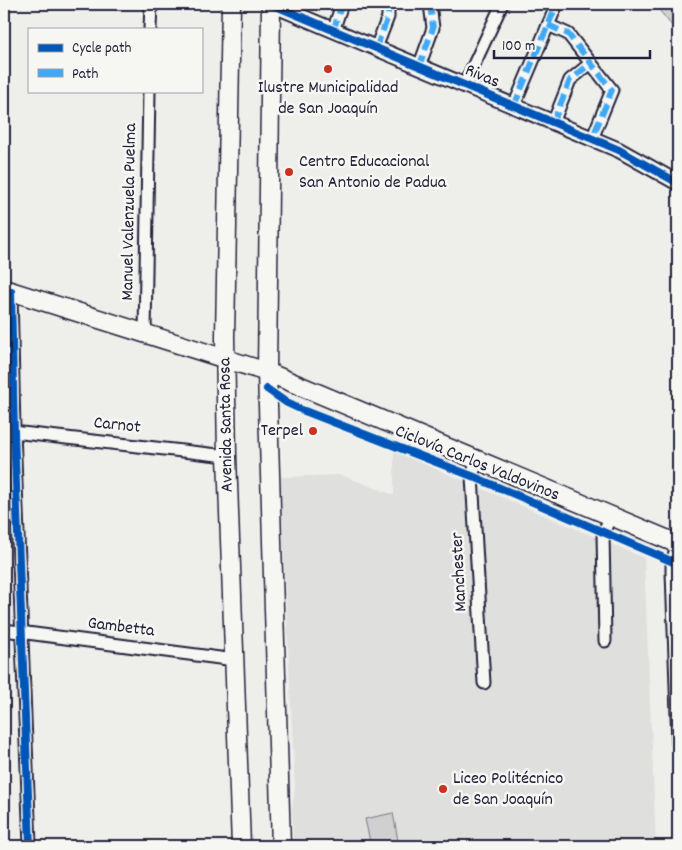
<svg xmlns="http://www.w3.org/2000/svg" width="682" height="850" font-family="Dekko,sans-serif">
<rect width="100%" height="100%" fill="#eeeeeb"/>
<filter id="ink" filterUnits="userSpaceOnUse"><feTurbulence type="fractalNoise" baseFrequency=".02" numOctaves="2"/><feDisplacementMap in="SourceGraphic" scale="10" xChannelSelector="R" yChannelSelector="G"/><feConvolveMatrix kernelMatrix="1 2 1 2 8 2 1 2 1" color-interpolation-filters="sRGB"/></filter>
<g filter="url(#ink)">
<!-- built -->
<polygon fill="#dfdfde" points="394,451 644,558 656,846 293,846 292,809 295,789 280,477 341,475 394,495"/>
<!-- green -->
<g fill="#d0d0d1" stroke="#797986">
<polygon points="654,4 678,4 678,33"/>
<polygon points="393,813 399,846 371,846 365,819"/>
</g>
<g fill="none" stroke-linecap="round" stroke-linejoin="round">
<defs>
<g id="minor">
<polyline points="548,25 568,34 612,90 592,139"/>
<polyline points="150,29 151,4"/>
<polyline points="333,31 342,4"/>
<polyline points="376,48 388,17 388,4"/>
<polyline points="419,67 433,28 430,4"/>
<polyline points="464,86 502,4"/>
<polyline points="514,106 557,4"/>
<polyline points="553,123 570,80 591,63"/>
<polyline points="11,291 14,432 30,846"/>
<polyline points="145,333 149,91"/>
<polyline points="4,431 227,456"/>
<polyline points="477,460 472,476 484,683"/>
<polyline points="678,544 672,561 672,572 678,744"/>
<polyline points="4,630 235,660"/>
<polyline points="605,641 603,533 611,516"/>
</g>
<polyline id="tertiary" points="271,4 619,150 678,183"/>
<g id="primary">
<polyline points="231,4 225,337 227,456 241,846"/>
<polyline points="271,4 267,372 281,846"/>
<polyline points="4,289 267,372 678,544"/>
</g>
</defs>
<!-- minor casing -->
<use href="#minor" stroke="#22223b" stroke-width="15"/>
<!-- tertiary casing -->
<use href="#tertiary" stroke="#22223b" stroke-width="18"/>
<!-- primary casing -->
<use href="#primary" stroke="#22223b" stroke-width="21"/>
<!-- minor -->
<use href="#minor" stroke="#f6f6f2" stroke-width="11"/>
<!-- tertiary -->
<use href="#tertiary" stroke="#f6f6f2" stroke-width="14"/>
<!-- primary -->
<use href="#primary" stroke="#f6f6f2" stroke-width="18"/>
<!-- quiet -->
<g stroke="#3fa9f5" stroke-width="6" stroke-dasharray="12 6" stroke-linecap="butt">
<polyline points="496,4 501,6"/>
<polyline points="548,25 568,34 612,90 592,139"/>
<polyline points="333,31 342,4"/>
<polyline points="376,48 388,17 388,4"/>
<polyline points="419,67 433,28 430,4"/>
<polyline points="514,106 557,4"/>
<polyline points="553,123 570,80 591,63"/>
</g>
<defs>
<g id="cycleway">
<polyline points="271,4 619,150 678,183"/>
<polyline points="11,291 14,432 30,846"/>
<polyline points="267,389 287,403 302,410 472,476 678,564"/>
</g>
</defs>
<!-- cycleway casing -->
<use href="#cycleway" stroke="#f6f6f2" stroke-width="11"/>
<!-- cycleway -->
<use href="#cycleway" stroke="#0057b8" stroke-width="8"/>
</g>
</g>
<!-- markers -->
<g fill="#c8321e" stroke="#f6f6f2" stroke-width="2">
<circle cx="328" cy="69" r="5"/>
<circle cx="289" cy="172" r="5"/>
<circle cx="313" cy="431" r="5"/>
<circle cx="443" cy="789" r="5"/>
</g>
<g text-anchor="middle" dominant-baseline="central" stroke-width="5" stroke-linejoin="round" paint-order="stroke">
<!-- street labels -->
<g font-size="18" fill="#22223b" stroke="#f6f6f2">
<text transform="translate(482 77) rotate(23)">Rivas</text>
<text transform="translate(130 212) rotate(-89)">Manuel Valenzuela Puelma</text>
<text transform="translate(227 425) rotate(-91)">Avenida Santa Rosa</text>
<text transform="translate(117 426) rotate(6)">Carnot</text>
<text transform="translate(477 464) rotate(22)">Ciclovía Carlos Valdovinos</text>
<text transform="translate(460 572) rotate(-93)">Manchester</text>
<text transform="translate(121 628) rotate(7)">Gambetta</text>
</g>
<!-- poi labels -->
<g font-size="18" fill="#22223b" stroke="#f6f6f2" text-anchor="start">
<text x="328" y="88" text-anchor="middle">Ilustre Municipalidad<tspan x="328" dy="21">de San Joaquín</tspan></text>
<text x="299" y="162">Centro Educacional<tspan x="299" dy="21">San Antonio de Padua</tspan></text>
<text x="303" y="431" text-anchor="end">Terpel</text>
<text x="453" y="779">Liceo Politécnico<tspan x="453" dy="21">de San Joaquín</tspan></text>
</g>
</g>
<!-- margin -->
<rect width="682" height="850" fill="none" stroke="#f6f6f2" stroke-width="20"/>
<rect x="10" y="10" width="662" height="830" fill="none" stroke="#22223b" stroke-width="2" filter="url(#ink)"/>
<!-- legend -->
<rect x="28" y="28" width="175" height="65" fill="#f6f6f2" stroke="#a1a1a9"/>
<rect x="38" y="44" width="25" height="8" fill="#0057b8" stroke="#a1a1a9"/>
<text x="72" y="52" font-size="15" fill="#22223b">Cycle path</text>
<rect x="38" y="69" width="25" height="8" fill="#3fa9f5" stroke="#a1a1a9"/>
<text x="72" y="78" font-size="15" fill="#22223b">Path</text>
<!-- scale -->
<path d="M494 50v8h156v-8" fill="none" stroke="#22223b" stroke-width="2.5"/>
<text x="502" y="50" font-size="15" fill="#22223b" stroke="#f6f6f2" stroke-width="4" paint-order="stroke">100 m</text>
</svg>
